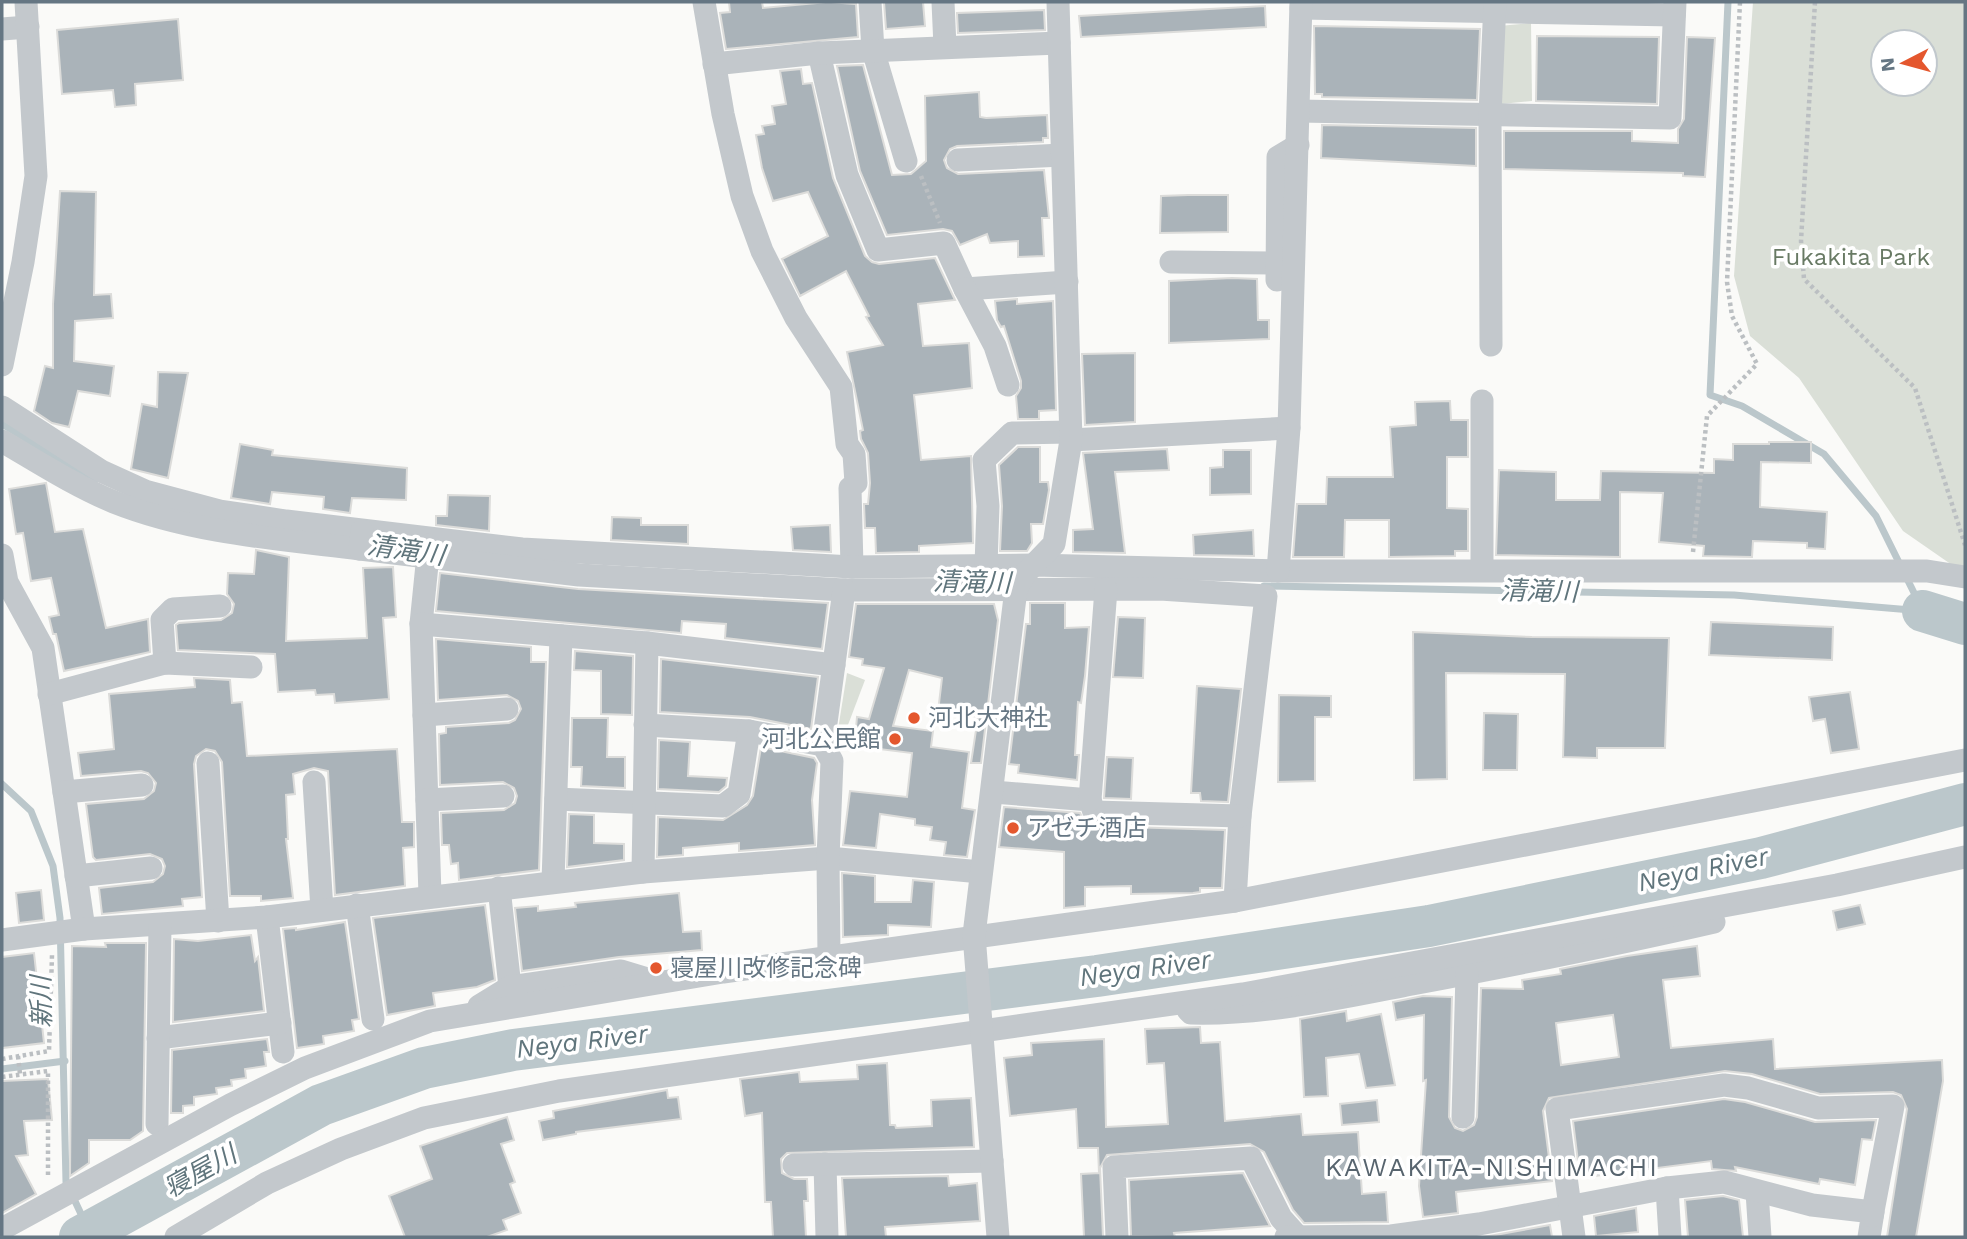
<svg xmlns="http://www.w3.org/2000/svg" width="1967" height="1239" font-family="'Work Sans','Noto Sans JP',sans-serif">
<rect width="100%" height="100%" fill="#fafaf8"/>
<!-- green -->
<g fill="#dadfd7" fill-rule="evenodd">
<path d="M1753,2H1965V574L1903,531L1799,378L1750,336L1734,276ZM1883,42H1925V84H1883Z"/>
<polygon points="1531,23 1532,101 1501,104 1499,26"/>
<polygon points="847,673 865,680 840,746 836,742"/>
</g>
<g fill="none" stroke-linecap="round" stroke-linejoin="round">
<!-- stream -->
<g stroke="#bbc7cb" stroke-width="7">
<polyline points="2,424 94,480"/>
<polyline points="1264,586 1734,595 1923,611 1876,516 1824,454 1742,406 1710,395 1728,2"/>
<polyline points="2,784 31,811 53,866 60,918 66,1182 89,1231"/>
<polyline points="2,1069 65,1061"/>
</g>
<!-- river -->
<g stroke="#bbc7cb" stroke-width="42">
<polyline points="1923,611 1965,624"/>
<polyline points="80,1237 321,1105 424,1068 513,1050 1097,976 1429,926 1761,858 1965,804"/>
</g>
</g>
<!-- building -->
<g fill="#aab3b9" stroke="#dcdcda" stroke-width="2" fill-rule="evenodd">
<polygon points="729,2 762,2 763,8 828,2 856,4 858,37 726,49 720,13 730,12"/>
<polygon points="884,2 923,2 925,26 886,29"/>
<polygon points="1265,6 1266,27 1081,37 1079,16"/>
<polygon points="1044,10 1045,30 958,33 957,13"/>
<polygon points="178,19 183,80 135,84 136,105 115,107 113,90 62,94 57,30"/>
<polygon points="1314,26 1480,29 1477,100 1322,97 1322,94 1315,94"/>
<polygon points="1537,36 1659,37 1657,104 1536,101"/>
<polygon points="1687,37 1715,38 1705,177 1683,176 1683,173 1504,169 1504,131 1632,131 1632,141 1678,143 1678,129 1684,119"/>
<polygon points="863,65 892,175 911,174 926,161 925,96 979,92 980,117 986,118 1047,115 1048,138 1043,138 1043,142 957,146 950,149 944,160 947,168 958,174 1044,170 1049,218 1042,218 1044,256 1018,257 1018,241 990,243 987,234 960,245 952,231 943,229 887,235 860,171 837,66"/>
<polygon points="801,69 803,84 812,83 833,178 865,256 872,262 879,264 935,258 955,300 918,304 923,346 969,343 972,388 914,395 921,460 971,456 973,543 919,546 919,552 876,553 875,528 865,528 864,504 868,504 870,483 868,453 861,439 860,431 863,430 847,352 883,345 866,317 869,316 846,271 800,296 782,259 828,236 808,192 773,201 762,168 756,135 764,134 762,126 775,124 772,106 786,104 780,71"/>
<polygon points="1322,125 1476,128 1476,166 1321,158"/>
<polygon points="60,191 96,192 94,295 111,294 113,318 75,321 74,361 114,366 110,396 78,391 69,427 52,423 34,411 45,366 53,368 53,304"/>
<polygon points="1188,195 1228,195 1228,232 1160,233 1161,196"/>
<polygon points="1232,278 1257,279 1258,320 1269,320 1269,339 1169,343 1169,281"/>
<polygon points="1017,299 1017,304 1053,301 1056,410 1039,411 1039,419 1018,419 1016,396 1021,388 1021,381 1004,326 1001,327 997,320 995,301"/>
<polygon points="1135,353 1135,422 1085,425 1082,354"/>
<polygon points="158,372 188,373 168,478 131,469 142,404 157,407"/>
<polygon points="1450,401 1451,420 1468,420 1468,457 1447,457 1447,508 1468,509 1468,551 1455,551 1455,556 1389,557 1389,520 1345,520 1344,557 1293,557 1297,504 1326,504 1327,477 1393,477 1390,427 1416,425 1415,402"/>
<polygon points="1769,442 1811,442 1811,463 1761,462 1760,507 1827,512 1825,549 1807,548 1807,543 1753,541 1752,557 1703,556 1704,546 1659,542 1663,493 1620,492 1620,557 1496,555 1499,470 1556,472 1556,500 1600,500 1601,471 1714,473 1714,459 1733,460 1733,444 1769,444"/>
<polygon points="240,444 273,450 272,455 407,468 406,500 352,498 350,513 323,509 324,497 272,492 270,504 231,498"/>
<polygon points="1018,447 1040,447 1040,482 1048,482 1049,490 1043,524 1031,524 1032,543 1027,551 1000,551 1002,506 999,465"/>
<polygon points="1167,449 1169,470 1115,472 1125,553 1073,552 1073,530 1093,529 1083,453"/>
<polygon points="1223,450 1251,450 1251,494 1210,495 1210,468 1223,467"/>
<polygon points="46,483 55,532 83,529 106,628 148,619 150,652 64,671 56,634 53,634 49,617 59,615 51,578 31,581 23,533 16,534 9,489"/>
<polygon points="448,495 490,496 489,531 436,525 436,516 447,516"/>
<polygon points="612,517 641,518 641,525 688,525 688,544 611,540"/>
<polygon points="830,525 831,552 793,550 791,527"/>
<polygon points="1253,530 1254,556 1194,555 1193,535"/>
<polygon points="256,550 289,557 286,641 367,638 363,568 393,567 396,617 383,618 389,699 335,703 334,694 316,695 315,690 278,692 275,654 178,650 176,625 179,623 221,620 232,613 234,604 227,594 228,573 254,574"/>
<polygon points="440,573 578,589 828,603 822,649 725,638 726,624 682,621 681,633 436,611"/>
<polygon points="1030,603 1065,603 1065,628 1089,627 1085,676 1081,703 1078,702 1075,755 1079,755 1077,780 1018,773 1019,765 1009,764 1026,624 1030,624"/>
<polygon points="856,604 994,604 998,620 981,763 971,763 978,717 938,712 942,678 909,670 893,726 933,731 931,747 969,752 962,808 975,810 967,857 944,855 946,842 930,840 932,827 915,825 915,819 880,814 876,848 843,845 850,791 907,797 912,753 871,748 872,741 855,739 857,717 869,719 884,668 862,665 863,659 849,657"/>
<polygon points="1118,617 1145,618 1143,678 1113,677"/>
<polygon points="1711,622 1833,627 1832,660 1709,655"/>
<polygon points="1413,632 1532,637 1669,638 1665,748 1597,748 1597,758 1563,757 1565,674 1446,673 1447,779 1414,780"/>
<polygon points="436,639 531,647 531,662 546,662 539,870 459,880 458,863 451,864 449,845 442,845 441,813 504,810 515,803 517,796 514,788 503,782 440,785 439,734 446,733 446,727 509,723 515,720 521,709 518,701 507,695 438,700"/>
<polygon points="575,651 633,656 632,715 601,714 601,671 574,670"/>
<polygon points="661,659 818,677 811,729 750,717 660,712"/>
<polygon points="194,678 230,680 232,703 242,702 247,756 397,749 402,822 414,822 414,847 403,848 405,886 335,895 328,771 314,768 293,774 295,794 286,795 288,839 286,839 293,898 261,901 261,896 230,896 222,762 215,751 206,749 196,756 194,764 202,897 182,899 183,906 102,914 99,888 153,882 163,874 165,866 162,859 150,854 96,860 93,857 86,804 144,799 154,791 156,783 148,773 141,771 81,776 78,753 114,749 109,694 195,687"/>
<polygon points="1197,686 1241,689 1228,802 1201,801 1200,793 1191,793"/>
<polygon points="1850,692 1859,749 1831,753 1825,719 1813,721 1809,697"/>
<polygon points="1279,695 1331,696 1331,717 1315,717 1315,781 1278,782"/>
<polygon points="1484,713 1518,714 1517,770 1483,770"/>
<polygon points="572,718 608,718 607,757 625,757 625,788 581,786 582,767 571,767"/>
<polygon points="659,740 690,742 688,776 727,778 726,786 719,792 658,789"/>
<polygon points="761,747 814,758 817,763 812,800 815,845 739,851 739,843 683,848 683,855 657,857 658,817 723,820 747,805 753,796"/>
<polygon points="1107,757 1133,758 1131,799 1104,798"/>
<polygon points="1004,807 1080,813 1085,823 1094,826 1225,830 1222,888 1200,888 1200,892 1193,893 1131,894 1131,886 1085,887 1085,906 1064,908 1064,852 999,847"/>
<polygon points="569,814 594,815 594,843 624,844 624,860 567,867"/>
<polygon points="842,873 875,876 875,902 911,902 913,880 934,882 931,927 888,925 888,935 843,937"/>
<polygon points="41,890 44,920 19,923 16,893"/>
<polygon points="679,893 683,932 701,931 702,950 619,957 522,971 515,908 538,906 538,911 576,907 575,903"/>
<polygon points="485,905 495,980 477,987 433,993 435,1006 387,1015 373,918"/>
<polygon points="1860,905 1865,924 1837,930 1833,911"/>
<polygon points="345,922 359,1019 352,1020 354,1031 323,1036 324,1044 297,1048 283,929 296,928 296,930"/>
<polygon points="251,935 255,961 258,957 264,1011 173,1022 174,939 198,941"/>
<polygon points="105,943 146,943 143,1131 130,1140 89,1140 89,1163 70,1176 72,946 106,947"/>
<path d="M1697,946L1700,976L1663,980L1671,1048L1773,1039L1775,1069L1942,1060L1943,1081L1916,1237H1887L1907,1109L1901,1095L1893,1092L1820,1094L1752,1074L1725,1071L1549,1098L1543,1111L1552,1181L1456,1192L1458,1213L1423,1217L1419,1186L1426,1080L1423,1081L1424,1015L1396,1020L1393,1002L1423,996L1452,997L1449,1117L1455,1128L1463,1131L1474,1125L1477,1117L1481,988L1523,989L1522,980L1561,974L1560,969L1627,956ZM1613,1015L1619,1057L1561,1065L1556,1023Z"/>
<polygon points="34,953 44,1043 2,1048 2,957"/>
<polygon points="1346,1011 1347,1021 1381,1014 1395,1085 1366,1088 1359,1054 1326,1058 1328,1096 1304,1097 1300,1019"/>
<polygon points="1200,1027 1201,1043 1220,1042 1225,1121 1301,1114 1303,1135 1358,1132 1362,1194 1386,1192 1388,1222 1304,1223 1293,1210 1264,1152 1250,1144 1107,1155 1100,1168 1103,1237 1084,1237 1081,1174 1099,1173 1098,1148 1078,1148 1076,1109 1010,1116 1004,1058 1032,1055 1031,1043 1104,1039 1106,1127 1168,1124 1164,1063 1147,1064 1145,1029"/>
<polygon points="267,1039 269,1052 264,1052 266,1066 245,1069 246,1078 231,1080 232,1086 216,1088 217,1094 194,1097 194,1105 183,1106 183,1113 171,1113 172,1050"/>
<polygon points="887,1063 890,1125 895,1125 896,1128 932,1126 931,1100 971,1098 974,1147 787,1153 781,1159 782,1173 794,1179 807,1179 808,1201 804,1201 806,1237 773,1237 771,1202 765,1202 762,1113 745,1116 740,1079 799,1072 800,1082 858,1079 857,1065"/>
<polygon points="48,1079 52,1120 24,1121 28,1155 16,1156 36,1194 2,1213 2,1081"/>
<polygon points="667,1090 668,1098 678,1097 681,1119 576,1132 576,1134 543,1140 539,1121 554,1118 553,1111"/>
<polygon points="1724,1099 1745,1102 1815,1122 1876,1120 1872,1140 1862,1139 1855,1185 1820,1179 1819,1184 1735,1167 1736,1171 1712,1169 1711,1161 1580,1178 1573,1121"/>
<polygon points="1377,1100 1379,1122 1342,1125 1340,1104"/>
<polygon points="507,1117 514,1140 501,1144 515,1182 510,1184 521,1213 503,1220 507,1230 487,1237 405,1237 389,1196 432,1179 420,1146"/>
<polygon points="1243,1173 1270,1226 1174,1233 1175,1237 1131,1236 1129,1180"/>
<polygon points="948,1176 949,1186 977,1183 980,1221 885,1227 886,1237 846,1237 842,1178"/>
<polygon points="1723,1196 1739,1200 1743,1237 1688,1237 1685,1200"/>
<polygon points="1636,1208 1638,1232 1596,1236 1594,1216"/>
<polygon points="1550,1225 1552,1237 1484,1237"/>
</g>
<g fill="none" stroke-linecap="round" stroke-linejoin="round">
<!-- path -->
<g stroke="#bbbfc2" stroke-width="4.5" stroke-dasharray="3.5 3.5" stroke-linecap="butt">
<polyline points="1815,2 1801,241 1804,279 1915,388 1965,545"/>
<polyline points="921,176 940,223"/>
<polyline points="1693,552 1707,416 1757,364 1732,316 1727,282 1740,2"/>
<polyline points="18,1056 20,1074"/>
<polyline points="2,1059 49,1051 52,955"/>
<polyline points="2,1077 48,1071 48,1176"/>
</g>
<!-- minor -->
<g stroke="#c3c8cc" stroke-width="23">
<polyline points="704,2 723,114 742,196 762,251 796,318 841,387 847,444 854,454 856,483 850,488 852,567"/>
<polyline points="870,2 873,50 906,161"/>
<polyline points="943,2 945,47"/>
<polyline points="1301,8 1674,15"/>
<polyline points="2,29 28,27"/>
<polyline points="819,53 847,175 878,250 944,243 965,289 1067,282"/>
<polyline points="714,64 819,53 1059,43"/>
<polyline points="1299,111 1670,118 1675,2"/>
<polyline points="958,160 1062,155"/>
<polyline points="1171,262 1277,263"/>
<polyline points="1277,280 1278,157 1298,145"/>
<polyline points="965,289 995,346 1008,385"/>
<polyline points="1491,345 1490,115 1495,2"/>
<polyline points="2,365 23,262 36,176 26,2"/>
<polyline points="2,407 101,471 145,491 220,511 286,521 522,549 852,567 1034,565 1278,571 1927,571 1965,577"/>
<polyline points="1071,440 1289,428"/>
<path d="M2,441C38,462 75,486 114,502C192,533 279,539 360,549"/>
<polyline points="362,531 360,549 579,575 844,590 1160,589 1266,596 1240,816 1235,901"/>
<polyline points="429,545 421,624 430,895"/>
<polyline points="2,555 7,582 43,648 84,929"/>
<polyline points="986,566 988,506 984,460 1012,433 1070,432"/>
<polyline points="1482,569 1482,401"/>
<polyline points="1278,571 1289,428 1301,2"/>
<polyline points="421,624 647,643 834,665"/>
<polyline points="165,663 162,620 173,609 220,606"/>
<polyline points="49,694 165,663 251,667"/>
<polyline points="424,715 507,709"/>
<polyline points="645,725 749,731 823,745"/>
<polyline points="208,763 218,921"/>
<polyline points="314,782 322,910"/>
<polyline points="64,792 142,785"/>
<polyline points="993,792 1090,800 1094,812 1240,816"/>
<polyline points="556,799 723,806 739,794 749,731"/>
<polyline points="427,800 503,796"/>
<polyline points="1090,800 1106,589"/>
<polyline points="643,872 647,643"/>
<polyline points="76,876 151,868"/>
<polyline points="553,882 561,636"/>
<polyline points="499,888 510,987"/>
<polyline points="357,905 373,1019"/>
<polyline points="267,917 283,1052"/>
<polyline points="2,940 84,929 267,917 643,872 828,858 981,872"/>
<polyline points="829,957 828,858 832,761 823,745 844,590"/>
<polyline points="479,1006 510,987 621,971 654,981"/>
<path d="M1188,1010L1191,1013C1264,1015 1340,998 1412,984C1513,965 1614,945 1714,922"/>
<polyline points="158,1038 280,1023"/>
<polyline points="1463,1117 1467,974"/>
<polyline points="157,1124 160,925"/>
<polyline points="825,1164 827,1237"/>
<polyline points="794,1165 992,1161"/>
<polyline points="1667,1188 1670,1237"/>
<polyline points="1757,1192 1760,1237"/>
<polyline points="2,1229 230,1105 305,1068 430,1021 723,972 1235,901 1965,760"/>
<polyline points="176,1237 267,1183 341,1149 424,1118 559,1091 1243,994 1837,885 1965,857"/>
<polyline points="998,1237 974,935 1016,589 1025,574 1054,544 1071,440 1058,2"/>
<polyline points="1117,1237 1114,1167 1251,1158 1281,1218 1298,1237"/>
<polyline points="1286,1237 1391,1236 1479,1224 1667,1188 1724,1182 1812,1205 1873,1212 1869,1237"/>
<polyline points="1574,1237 1557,1109 1724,1085 1748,1088 1818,1108 1893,1106 1872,1216"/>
</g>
</g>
<!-- markers -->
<g fill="#e4572e" stroke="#fff" stroke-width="2.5">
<circle cx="914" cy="718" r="7"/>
<circle cx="895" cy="739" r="7"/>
<circle cx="1013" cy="828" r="7"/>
<circle cx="656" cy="968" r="7"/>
</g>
<g text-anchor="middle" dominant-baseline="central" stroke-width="7" stroke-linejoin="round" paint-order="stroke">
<!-- park labels -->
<g font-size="24" fill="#687a64" stroke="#fff">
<text x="1851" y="257">Fukakita Park</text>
</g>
<!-- poi labels -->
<g font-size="24" fill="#657683" stroke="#fff" text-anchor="start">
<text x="928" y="718">河北大神社</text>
<text x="881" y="739" text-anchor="end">河北公民館</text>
<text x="1027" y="828">アゼチ酒店</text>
<text x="670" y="968">寝屋川改修記念碑</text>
</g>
<!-- water labels -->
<g font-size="26" font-style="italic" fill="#60757c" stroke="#fff">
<text transform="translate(406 550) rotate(8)">清滝川</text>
<text transform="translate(972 582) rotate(1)">清滝川</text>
<text transform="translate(1539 591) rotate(1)">清滝川</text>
<text transform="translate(1703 869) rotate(-12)">Neya River</text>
<text transform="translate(1145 968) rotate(-8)">Neya River</text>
<text transform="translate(41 1002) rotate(-91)">新川</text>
<text transform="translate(582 1041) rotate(-7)">Neya River</text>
<text transform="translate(200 1171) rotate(-29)">寝屋川</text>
</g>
<!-- neighbourhood labels -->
<g font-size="26" letter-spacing="2" fill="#57646e" stroke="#fff">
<text x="1492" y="1167">KAWAKITA-NISHIMACHI</text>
</g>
</g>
<!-- border -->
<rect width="1967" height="1239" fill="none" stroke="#657683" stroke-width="7"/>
<!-- north arrow -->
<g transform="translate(1904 63) rotate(264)"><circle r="33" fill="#ffffff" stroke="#c1c8cd" stroke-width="2"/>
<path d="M0-5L12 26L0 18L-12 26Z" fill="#e4572e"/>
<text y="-10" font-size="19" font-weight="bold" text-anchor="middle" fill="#657683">N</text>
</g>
</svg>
